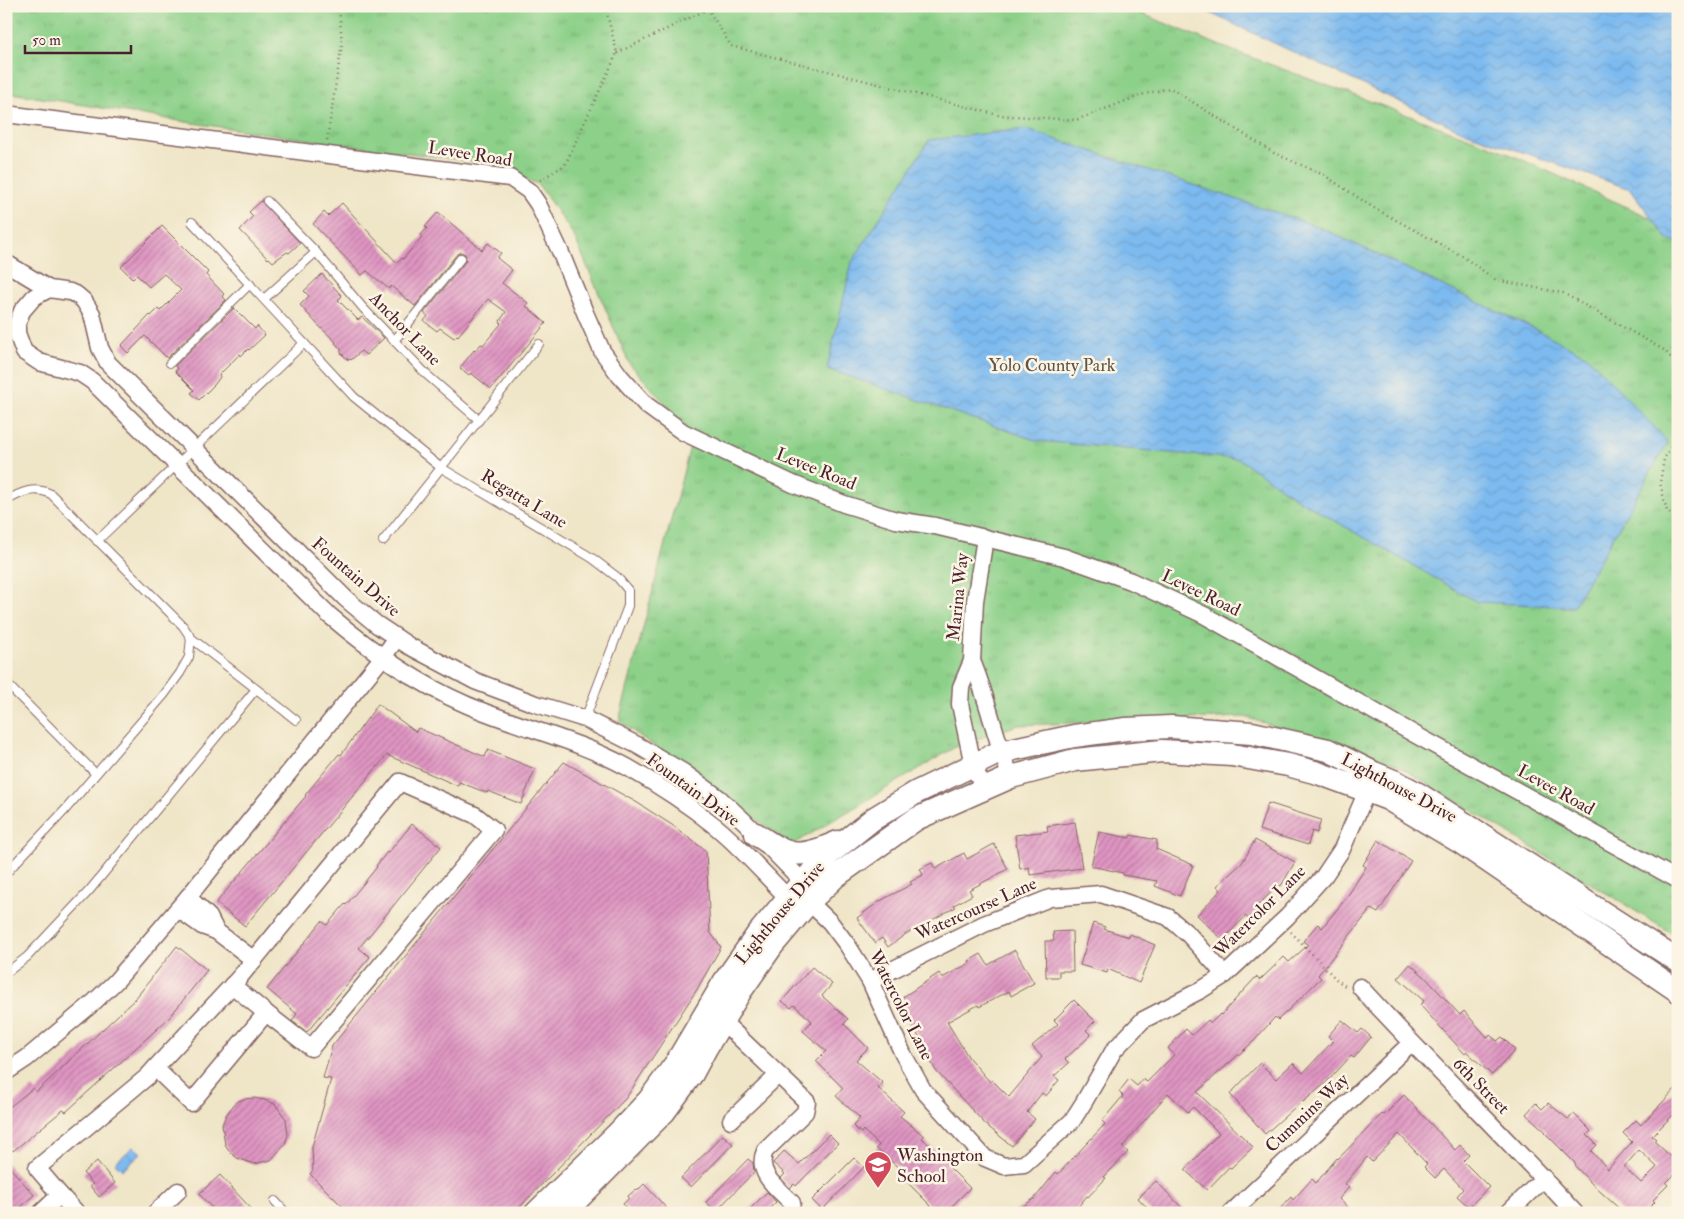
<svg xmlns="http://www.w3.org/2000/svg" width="1684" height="1219" font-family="'IM FELL Double Pica',serif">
<defs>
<pattern id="park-tufts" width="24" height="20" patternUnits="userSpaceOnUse" patternTransform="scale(1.25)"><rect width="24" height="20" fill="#8cd089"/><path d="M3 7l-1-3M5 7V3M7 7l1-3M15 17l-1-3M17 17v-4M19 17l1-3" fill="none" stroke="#7ab276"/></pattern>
<pattern id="water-waves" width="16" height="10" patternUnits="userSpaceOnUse" patternTransform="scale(1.25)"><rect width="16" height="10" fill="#7cbaef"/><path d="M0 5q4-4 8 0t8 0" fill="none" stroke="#6d9fcd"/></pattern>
<pattern id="building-hatch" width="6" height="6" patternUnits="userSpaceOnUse" patternTransform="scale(1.25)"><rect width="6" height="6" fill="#df95c2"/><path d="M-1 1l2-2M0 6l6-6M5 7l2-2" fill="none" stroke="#b7799e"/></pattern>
</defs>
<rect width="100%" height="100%" fill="#fcf5e5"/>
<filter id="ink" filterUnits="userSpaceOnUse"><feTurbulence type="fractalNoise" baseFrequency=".02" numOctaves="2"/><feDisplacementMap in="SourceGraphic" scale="10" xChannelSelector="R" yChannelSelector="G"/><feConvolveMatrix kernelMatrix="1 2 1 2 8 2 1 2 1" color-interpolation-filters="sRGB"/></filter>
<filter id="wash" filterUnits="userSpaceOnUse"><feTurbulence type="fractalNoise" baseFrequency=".0096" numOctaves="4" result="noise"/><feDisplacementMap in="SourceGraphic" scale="20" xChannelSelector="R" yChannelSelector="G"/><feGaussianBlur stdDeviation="1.12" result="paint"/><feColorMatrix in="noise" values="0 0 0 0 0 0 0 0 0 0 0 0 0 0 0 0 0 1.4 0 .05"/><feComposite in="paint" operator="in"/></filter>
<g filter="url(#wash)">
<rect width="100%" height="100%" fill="#efe5c7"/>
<!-- park -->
<polygon fill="url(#park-tufts)" stroke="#6b785a" points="6,6 1123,6 1223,47 1494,147 1678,230 1678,937 1397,765 1245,717 1018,725 957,746 792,845 619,721 693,435 629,363 574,236 538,184 478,162 324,142 186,122 6,92"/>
<!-- water -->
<g fill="url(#water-waves)" stroke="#636c8d">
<polygon points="1195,6 1678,6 1678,243 1667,238 1630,189 1464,132"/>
<polygon points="1025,129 1317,226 1545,334 1587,356 1668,442 1573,607 1477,602 1302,502 1239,459 1038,441 827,369 852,262 929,140"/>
<polygon points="134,1146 141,1153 122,1170 115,1163"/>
</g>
<g id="blocks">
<!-- building -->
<g fill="url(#building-hatch)" fill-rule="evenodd">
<polygon points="261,201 300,243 289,253 287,252 273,262 269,258 268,259 240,230 253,216 249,212"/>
<polygon points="342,203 397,263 402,258 403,259 422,237 421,235 427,228 425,227 438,212 482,250 488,243 501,253 497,258 512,270 502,283 528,303 526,306 546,323 491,389 471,373 469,375 460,368 474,350 475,351 481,344 483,345 501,324 500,321 506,312 488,299 458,336 457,335 454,338 440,328 437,331 424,321 428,316 424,313 466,261 465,254 461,252 457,254 415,306 391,286 389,289 367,271 362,275 313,224 324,212 328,216"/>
<polygon points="162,226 208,272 206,275 224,294 222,296 226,300 167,358 145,336 128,353 121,346 150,315 151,316 158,309 160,311 181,290 164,274 149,287 137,275 133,279 121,267"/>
<polygon points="322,274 342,296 338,300 358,320 362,317 384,338 366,355 361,351 351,360 350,359 348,360 341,353 341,349 335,343 336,342 316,323 300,305 309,296 304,291"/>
<polygon points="234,308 255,329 257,326 265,335 249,350 248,349 241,356 240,354 219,375 220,377 215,384 199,400 191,393 194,390 175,371 178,369 175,366"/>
<polygon points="378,704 416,732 418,728 485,757 488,750 535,769 521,804 488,791 487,793 459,782 458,786 387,755 245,926 216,903 306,796 305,795 339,754 341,755"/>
<polygon points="564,762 636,802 672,825 706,851 710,932 721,947 696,991 626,1098 514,1213 349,1213 310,1174 313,1170 312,1147 331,1079 323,1078 332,1046"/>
<polygon points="1268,803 1321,820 1317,833 1312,831 1308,845 1259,830"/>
<polygon points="1075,822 1082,868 1030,875 1029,867 1020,869 1015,835 1048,831 1047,826"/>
<polygon points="412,824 441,847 359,948 370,957 307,1032 292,1021 297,1014 267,989 322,921 327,925 345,904 346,905 377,867 376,866 387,852 388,853"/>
<polygon points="1099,832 1130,838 1130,835 1157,840 1156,849 1193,865 1180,896 1155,886 1157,881 1123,875 1123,873 1091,866"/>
<polygon points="1255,840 1295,862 1281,886 1279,885 1257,906 1260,909 1248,919 1246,916 1223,940 1197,915 1221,890 1217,886 1242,863"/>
<polygon points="1378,840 1411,861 1378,913 1371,909 1318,975 1321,978 1278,1020 1275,1017 1254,1041 1197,1092 1253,1147 1231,1168 1229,1167 1207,1190 1185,1170 1219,1133 1193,1107 1188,1112 1168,1093 1122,1147 1128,1152 1104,1177 1106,1178 1088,1197 1087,1196 1073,1213 1013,1213 1035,1198 1056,1172 1058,1174 1105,1124 1102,1121 1123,1096 1119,1092 1129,1079 1137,1086 1143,1079 1147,1082 1174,1055 1168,1048 1186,1029 1192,1035 1208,1020 1211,1023 1220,1014 1221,1015 1256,977 1260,980 1284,957 1289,962 1308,945 1303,941 1318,924 1322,928 1347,897 1366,867 1363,865"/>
<polygon points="994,844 1008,869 969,890 972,895 954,905 956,907 906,934 888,947 882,938 875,943 857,918 880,901 912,884 910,882 923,875 920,869 932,863 935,869 964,853 967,859"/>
<polygon points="1093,923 1105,927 1104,929 1129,937 1130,934 1155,945 1139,983 1108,969 1107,973 1080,965"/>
<polygon points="1072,931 1073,971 1059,971 1059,977 1046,977 1045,941 1054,941 1053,932"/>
<polygon points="177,946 207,970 169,1018 66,1112 63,1110 13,1151 6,1143 6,1110 33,1088 36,1092 135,999"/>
<polygon points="1015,950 1034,983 1011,996 1009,991 979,1007 978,1005 947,1022 969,1058 990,1082 992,1080 1009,1097 1042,1057 1032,1046 1058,1024 1054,1020 1074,1000 1095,1021 1086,1030 1091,1035 1065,1059 1069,1063 1054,1076 1059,1080 1046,1096 1042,1093 1027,1112 1035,1119 1012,1146 985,1124 936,1071 930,1060 932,1058 900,1006 907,1003 903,997 939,973 942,978 970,963 969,961 981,954 988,965"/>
<polygon points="1410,964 1425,977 1460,1015 1464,1011 1488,1038 1490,1035 1497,1041 1502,1037 1515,1050 1492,1075 1467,1052 1465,1054 1420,1005 1424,1001 1398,978"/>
<polygon points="812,967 832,984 822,996 848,1019 844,1024 868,1048 856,1060 883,1083 878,1088 904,1112 900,1116 924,1136 922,1138 946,1161 945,1163 970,1188 945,1213 938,1213 897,1172 900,1169 876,1148 879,1145 863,1130 861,1133 853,1126 860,1118 836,1096 843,1088 816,1061 826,1051 803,1031 812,1021 794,1005 791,1008 782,1001"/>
<polygon points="1342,1020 1358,1033 1362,1029 1371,1037 1354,1058 1351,1056 1327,1082 1303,1102 1302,1101 1265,1134 1230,1094 1260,1063 1276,1079 1293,1063 1303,1073 1333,1041 1328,1036"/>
<path d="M1678,1086V1110L1652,1136L1656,1139L1654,1141L1678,1163V1171L1666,1183L1668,1185L1653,1200L1655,1202L1644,1213H1624L1593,1185L1575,1166L1576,1164L1545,1133L1546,1132L1526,1114L1536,1103L1542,1109L1548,1103L1568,1119L1574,1114L1591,1131L1587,1135L1597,1145L1591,1151L1608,1169L1632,1142L1623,1133L1636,1120L1641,1125ZM1639,1150L1657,1167L1641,1183L1624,1167Z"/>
<polygon points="1404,1095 1455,1150 1460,1145 1469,1155 1463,1161 1489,1187 1469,1207 1457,1196 1463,1189 1444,1169 1435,1178 1424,1167 1427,1164 1399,1134 1372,1162 1367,1157 1345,1184 1349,1187 1339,1199 1354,1213 1276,1213 1291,1197 1293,1200 1312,1179 1316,1183 1337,1158 1338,1159 1382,1114 1384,1115"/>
<polygon points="254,1098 265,1100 275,1104 286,1119 288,1135 285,1144 271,1160 254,1164 237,1158 230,1152 225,1144 222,1125 226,1115 236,1102 244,1099"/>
<polygon points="829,1134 838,1143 796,1186 794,1184 790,1188 781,1178 785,1174 773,1163 784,1151 799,1164"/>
<polygon points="723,1135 733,1144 691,1187 681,1178"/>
<polygon points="854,1158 864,1167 822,1210 812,1200"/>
<polygon points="748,1159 753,1163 754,1172 716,1211 706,1202"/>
<polygon points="97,1161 115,1183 99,1197 90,1186 93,1184 83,1173"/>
<polygon points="6,1163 34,1195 14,1213 6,1213"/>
<polygon points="220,1175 255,1213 217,1213 199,1194"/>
<polygon points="1156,1181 1187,1213 1152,1213 1138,1198"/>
<polygon points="644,1184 658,1199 671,1213 630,1213 623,1204 629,1198 628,1196 636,1189 637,1191"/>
<polygon points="767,1192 776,1202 765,1213 746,1213"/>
</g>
</g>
</g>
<g filter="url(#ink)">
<use href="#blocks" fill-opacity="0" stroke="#846462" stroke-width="1"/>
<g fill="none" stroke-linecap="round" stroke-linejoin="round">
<defs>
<g id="lane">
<polyline points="267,201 316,252 363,308 427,375 479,420"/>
<polyline points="192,222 354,397 440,467 592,558 617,577 628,590 628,606 585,719"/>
<polyline points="264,299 316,252"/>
<polyline points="394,341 461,258"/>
<polyline points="170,363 250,284"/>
<path d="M6,501C21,492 34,486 51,494L183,626L191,638L189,657L180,673L164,695L65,810L6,873"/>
<polyline points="97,541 304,343"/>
<polyline points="383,541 539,344"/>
<polyline points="191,638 296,720"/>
<polyline points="6,683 95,773"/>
<polyline points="6,973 27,957 89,891 256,689"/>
<polyline points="275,1201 286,1213"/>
</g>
<g id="street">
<polyline points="6,114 510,178 529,191 538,204 560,251 586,315 602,351 620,376 646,405 683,432 793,484 844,504 896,520 935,526 1064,557 1131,581 1204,615 1416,735 1678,880"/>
<polyline points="6,263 49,289 70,292 77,295 84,301 92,314 100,348 108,363 346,599 376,624 409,646 475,681 533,703 585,719 637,745 683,772 719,798 744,821 803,882 806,893"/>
<path d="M49,289L34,297L22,311L17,324V333L24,352L39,362L80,373L92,381L329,615C370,650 414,682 465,704C517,727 576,739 627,767C657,784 688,804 715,826C741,847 764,874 788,898L799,900"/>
<path d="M972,661C988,699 995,739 1011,777"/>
<polyline points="984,789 973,765 960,704 961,687 972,661 975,601 985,538"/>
<polyline points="188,897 209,917 216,931"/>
<polyline points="809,902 830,922 848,946 870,981 903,1054 923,1090 985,1158 1004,1166 1024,1164 1072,1121 1084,1102 1114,1050 1143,1020 1201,990 1225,975 1287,917 1324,876 1342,849 1367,791"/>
<polyline points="178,909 202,926 216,931 254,960"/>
<polyline points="870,981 984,924 1050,898 1101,894 1168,917 1189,935 1225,975"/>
<polyline points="232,985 266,1013"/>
<path d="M1360,987C1430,1064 1505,1136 1575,1213"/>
<path d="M722,1021L807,1102L805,1112L765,1151C755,1173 778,1189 792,1203"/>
<polyline points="6,1072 27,1058 93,1003 116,981 188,897 382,658 397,638"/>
<polyline points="731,1120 778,1075"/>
<polyline points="41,1213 60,1195"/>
<polyline points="77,1213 60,1195 37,1168 147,1077 155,1068 239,978 400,782 475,815 494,830 311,1048 266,1013 191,1103 155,1068"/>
<polyline points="155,1213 178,1191"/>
<polyline points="1231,1213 1411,1043"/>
<polyline points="1508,1213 1544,1178"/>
</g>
<g id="secondary">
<path d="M756,834C790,858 799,859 838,842"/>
<polyline points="536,1213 616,1135 649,1100 676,1063 724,982 757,935 788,898 828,855 873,819 917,792 1000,752 1074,736 1126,729 1171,727 1252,733 1328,750 1374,773 1396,782 1420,795 1678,961"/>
<polyline points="564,1213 664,1112 692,1074 706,1048 740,992 772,946 809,902 836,876 916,819 1011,777 1075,760 1162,751 1232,755 1288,765 1318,773 1367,791 1388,799 1460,842 1678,991"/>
</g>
</defs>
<!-- lane casing -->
<use href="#lane" stroke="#846462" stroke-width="10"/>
<!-- street casing -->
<use href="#street" stroke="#846462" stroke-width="19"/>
<!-- secondary casing -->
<use href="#secondary" stroke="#846462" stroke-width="25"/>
<!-- path -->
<g stroke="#846462" stroke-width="2.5" stroke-dasharray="1 4" stroke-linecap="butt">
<polyline points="617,53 708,9 731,46 998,115 1076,120 1144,94 1170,88 1274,153 1324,175 1374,208 1462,256 1496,280 1563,293 1664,350 1678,365"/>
<polyline points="327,140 342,44 339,6"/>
<polyline points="540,180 565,165 617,53 605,6"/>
<polyline points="1678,434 1664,459 1660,483 1667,511 1678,521"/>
<polyline points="1291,932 1336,979 1345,986"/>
</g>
<!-- lane -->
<use href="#lane" stroke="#fff" stroke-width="8"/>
<!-- street -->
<use href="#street" stroke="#fff" stroke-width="16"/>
<!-- secondary -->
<use href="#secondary" stroke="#fff" stroke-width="22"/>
</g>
</g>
<!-- icons -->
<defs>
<symbol id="school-pin" viewBox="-11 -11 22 30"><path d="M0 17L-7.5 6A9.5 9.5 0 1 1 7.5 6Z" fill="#d1495b" stroke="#fcf5e5"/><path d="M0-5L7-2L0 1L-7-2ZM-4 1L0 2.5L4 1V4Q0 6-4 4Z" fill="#fff"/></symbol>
</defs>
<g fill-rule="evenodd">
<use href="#school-pin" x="862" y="1149" width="32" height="43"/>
</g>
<g text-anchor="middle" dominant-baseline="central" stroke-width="5" stroke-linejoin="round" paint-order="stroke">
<!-- street labels -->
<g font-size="18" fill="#4a1f2b" stroke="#fcf5e5">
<text transform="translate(470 154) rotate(9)">Levee Road</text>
<text transform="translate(405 329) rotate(46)">Anchor Lane</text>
<text transform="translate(816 469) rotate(22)">Levee Road</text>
<text transform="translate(524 499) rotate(31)">Regatta Lane</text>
<text transform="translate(356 577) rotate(41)">Fountain Drive</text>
<text transform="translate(1201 593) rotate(26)">Levee Road</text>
<text transform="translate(958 597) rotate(-84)">Marina Way</text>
<text transform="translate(1399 788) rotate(28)">Lighthouse Drive</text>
<text transform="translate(693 790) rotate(36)">Fountain Drive</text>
<text transform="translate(1556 790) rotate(29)">Levee Road</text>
<text transform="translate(976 909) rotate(-24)">Watercourse Lane</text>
<text transform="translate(1260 911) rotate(-45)">Watercolor Lane</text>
<text transform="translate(780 913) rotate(-50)">Lighthouse Drive</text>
<text transform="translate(901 1005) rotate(63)">Watercolor Lane</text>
<text transform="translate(1481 1086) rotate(45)">6th Street</text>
<text transform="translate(1307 1113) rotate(-43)">Cummins Way</text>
</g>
<!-- park labels -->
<g font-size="18" fill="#5e5447" stroke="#fcf5e5">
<text x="1052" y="365">Yolo County Park</text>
</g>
<!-- poi labels -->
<g font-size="18" fill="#4a1f2b" stroke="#fcf5e5" text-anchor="start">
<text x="897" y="1155">Washington<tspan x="897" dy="21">School</tspan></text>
</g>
</g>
<!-- margin -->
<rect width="1684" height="1219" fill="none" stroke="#fcf5e5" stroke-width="25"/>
<!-- scale -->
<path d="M25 45v8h106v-8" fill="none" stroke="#4a1f2b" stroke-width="2.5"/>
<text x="32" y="45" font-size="15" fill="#4a1f2b" stroke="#fcf5e5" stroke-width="4" paint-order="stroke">50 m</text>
</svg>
